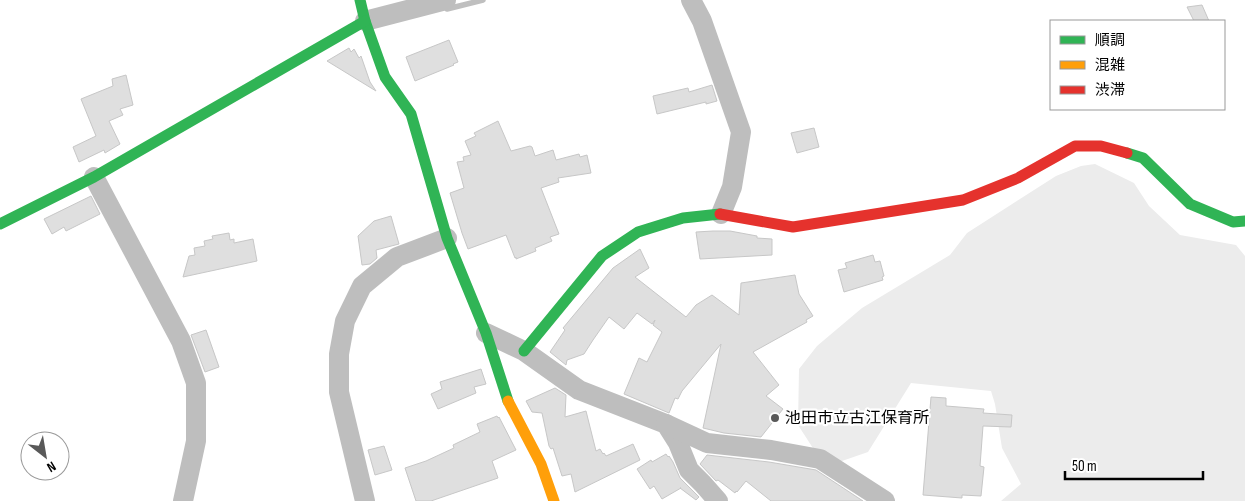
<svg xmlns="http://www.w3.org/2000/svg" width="1245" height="501" font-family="'Sofia Sans Condensed','Noto Sans JP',sans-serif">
<rect width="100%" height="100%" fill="#fff"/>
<!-- green -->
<polygon fill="#ececec" points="1095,164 1134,183 1149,206 1180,235 1236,245 1245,256 1245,501 1001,501 1021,484 1002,448 995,404 991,391 911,383 868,452 842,461 820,459 798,425 799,369 817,346 862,308 950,255 967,233 1056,176 1081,166"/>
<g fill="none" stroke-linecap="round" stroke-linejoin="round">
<!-- stream -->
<polyline stroke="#bfbfbf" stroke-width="5.5" points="447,9 483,0"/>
</g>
<!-- building -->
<g fill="#dfdfdf" stroke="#c7c7c7">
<polygon points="1202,5 1209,21 1194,21 1187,7"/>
<polygon points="449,40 458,62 453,64 454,65 415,81 406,57"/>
<polygon points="349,48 351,52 354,49 359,58 361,56 370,82 376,91 327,61"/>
<polygon points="126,75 133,105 120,109 123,115 109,121 120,144 105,153 104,150 79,162 73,147 96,136 81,99 113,86 112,79"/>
<polygon points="712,85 717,101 706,104 706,102 657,114 653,96 688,88 689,92"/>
<polygon points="498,121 511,151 530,146 532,147 535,156 553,150 556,160 579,154 580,157 587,155 591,173 558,178 559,182 541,188 559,234 550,237 552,241 535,248 536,251 516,259 516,257 515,258 506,235 468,249 462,233 450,193 464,188 457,162 464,161 463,157 471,155 465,141 476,136 474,133"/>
<polygon points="814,128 819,147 797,153 791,133"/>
<polygon points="91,196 100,214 66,231 64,227 52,234 44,219"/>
<polygon points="391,216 399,244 376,250 377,258 370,264 362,265 358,236 374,221"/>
<polygon points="713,231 730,231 757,236 757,238 772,239 772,255 700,259 696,232"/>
<polygon points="229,233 230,240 234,239 234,243 253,239 257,261 183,277 189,256 195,255 194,248 205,246 204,241 213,239 212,236"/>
<polygon points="640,249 649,268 635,277 686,317 696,305 712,295 739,315 741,283 795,275 799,294 813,316 806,320 807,322 753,352 779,385 766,396 783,409 761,437 724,433 703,428 721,344 682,391 678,399 675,398 669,413 624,394 639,358 647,362 662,332 653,325 655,320 652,324 637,313 624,329 609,317 593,340 584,354 567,360 566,365 550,352 565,330 563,328 613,268"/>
<polygon points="873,255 875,262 880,261 884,276 882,277 883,280 844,292 838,270 847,268 845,263"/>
<polygon points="206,330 219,367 205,372 191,335"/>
<polygon points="481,369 486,384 474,387 476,393 438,409 431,394 442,389 440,382"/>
<polygon points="555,388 566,395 565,417 586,411 596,451 600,449 603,454 604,453 606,456 633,444 640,460 575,492 571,474 562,476 553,448 551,449 549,446 542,413 532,412 526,401"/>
<polygon points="931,397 946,398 946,406 984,409 983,413 1012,415 1011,427 983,426 980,466 984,467 981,496 962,495 962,498 923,495"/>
<polygon points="497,416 498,418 499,417 516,450 492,461 498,478 431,501 416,501 405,468 426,461 454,448 453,445 480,432 477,424"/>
<polygon points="384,446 392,470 375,475 368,450"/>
<polygon points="666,454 668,457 669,456 673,462 680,478 699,497 696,500 680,488 681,488 662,499 654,486 650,489 637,469 651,460 652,462"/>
<polygon points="707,455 769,462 816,470 863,501 771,501 746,481 737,492 736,491 735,493 718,480 716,481 700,464"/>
</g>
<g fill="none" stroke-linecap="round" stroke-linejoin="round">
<!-- street -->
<g stroke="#bebebe" stroke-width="20">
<polyline points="691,0 702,21 741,132 732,187 721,214"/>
<polyline points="365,21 446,0"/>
<polyline points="94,177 181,341 196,383 196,441 183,501"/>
<polyline points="486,333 524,351 579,390 666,424 678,443 689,470 703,484 718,501"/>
<polyline points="666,424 707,443 771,450 820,459 885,501"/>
<polyline points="365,501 339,392 339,354 345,321 362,286 397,257 447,238"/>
</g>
<!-- fast -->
<g stroke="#30b455" stroke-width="11">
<polyline points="360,0 365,21 385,77 411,114 447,238 486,333 508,401"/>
<polyline points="1127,153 1143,158 1190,204 1233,222 1245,221"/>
<polyline points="0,224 94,177 365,21"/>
<polyline points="524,351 602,256 638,232 683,218 720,214"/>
</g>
<!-- slow -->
<polyline stroke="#ff9f0a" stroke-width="11" points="508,401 541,464 554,501"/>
<!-- jam -->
<polyline stroke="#e5322d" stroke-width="11" points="720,214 793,227 963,200 1018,178 1075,146 1101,146 1127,153"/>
</g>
<!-- markers -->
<circle fill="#595959" stroke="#fff" stroke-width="2" cx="775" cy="418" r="5"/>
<g text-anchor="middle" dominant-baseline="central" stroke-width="4.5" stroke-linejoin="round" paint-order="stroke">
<!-- poi labels -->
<g font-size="16" fill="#000" stroke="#fff" text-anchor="start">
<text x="785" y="418">池田市立古江保育所</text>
</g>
</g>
<!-- legend -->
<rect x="1050" y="20" width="175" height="90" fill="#ffffff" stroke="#999999"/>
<rect x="1060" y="36" width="25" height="8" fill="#30b455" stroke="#999999"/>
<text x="1095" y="45" font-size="15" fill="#000000">順調</text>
<rect x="1060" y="61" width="25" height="8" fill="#ff9f0a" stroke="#999999"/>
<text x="1095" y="70" font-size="15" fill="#000000">混雑</text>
<rect x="1060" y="86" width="25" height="8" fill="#e5322d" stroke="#999999"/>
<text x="1095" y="95" font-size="15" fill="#000000">渋滞</text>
<!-- north arrow -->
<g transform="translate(45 456) rotate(149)"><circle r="24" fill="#ffffff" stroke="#999999"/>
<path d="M0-4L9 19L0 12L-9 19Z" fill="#595959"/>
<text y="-8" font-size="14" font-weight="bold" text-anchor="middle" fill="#000000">N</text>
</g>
<!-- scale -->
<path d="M1065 471v8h138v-8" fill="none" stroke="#000000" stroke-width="2.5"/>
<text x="1072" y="471" font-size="15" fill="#000000" stroke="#ffffff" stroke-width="4" paint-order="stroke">50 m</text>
</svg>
